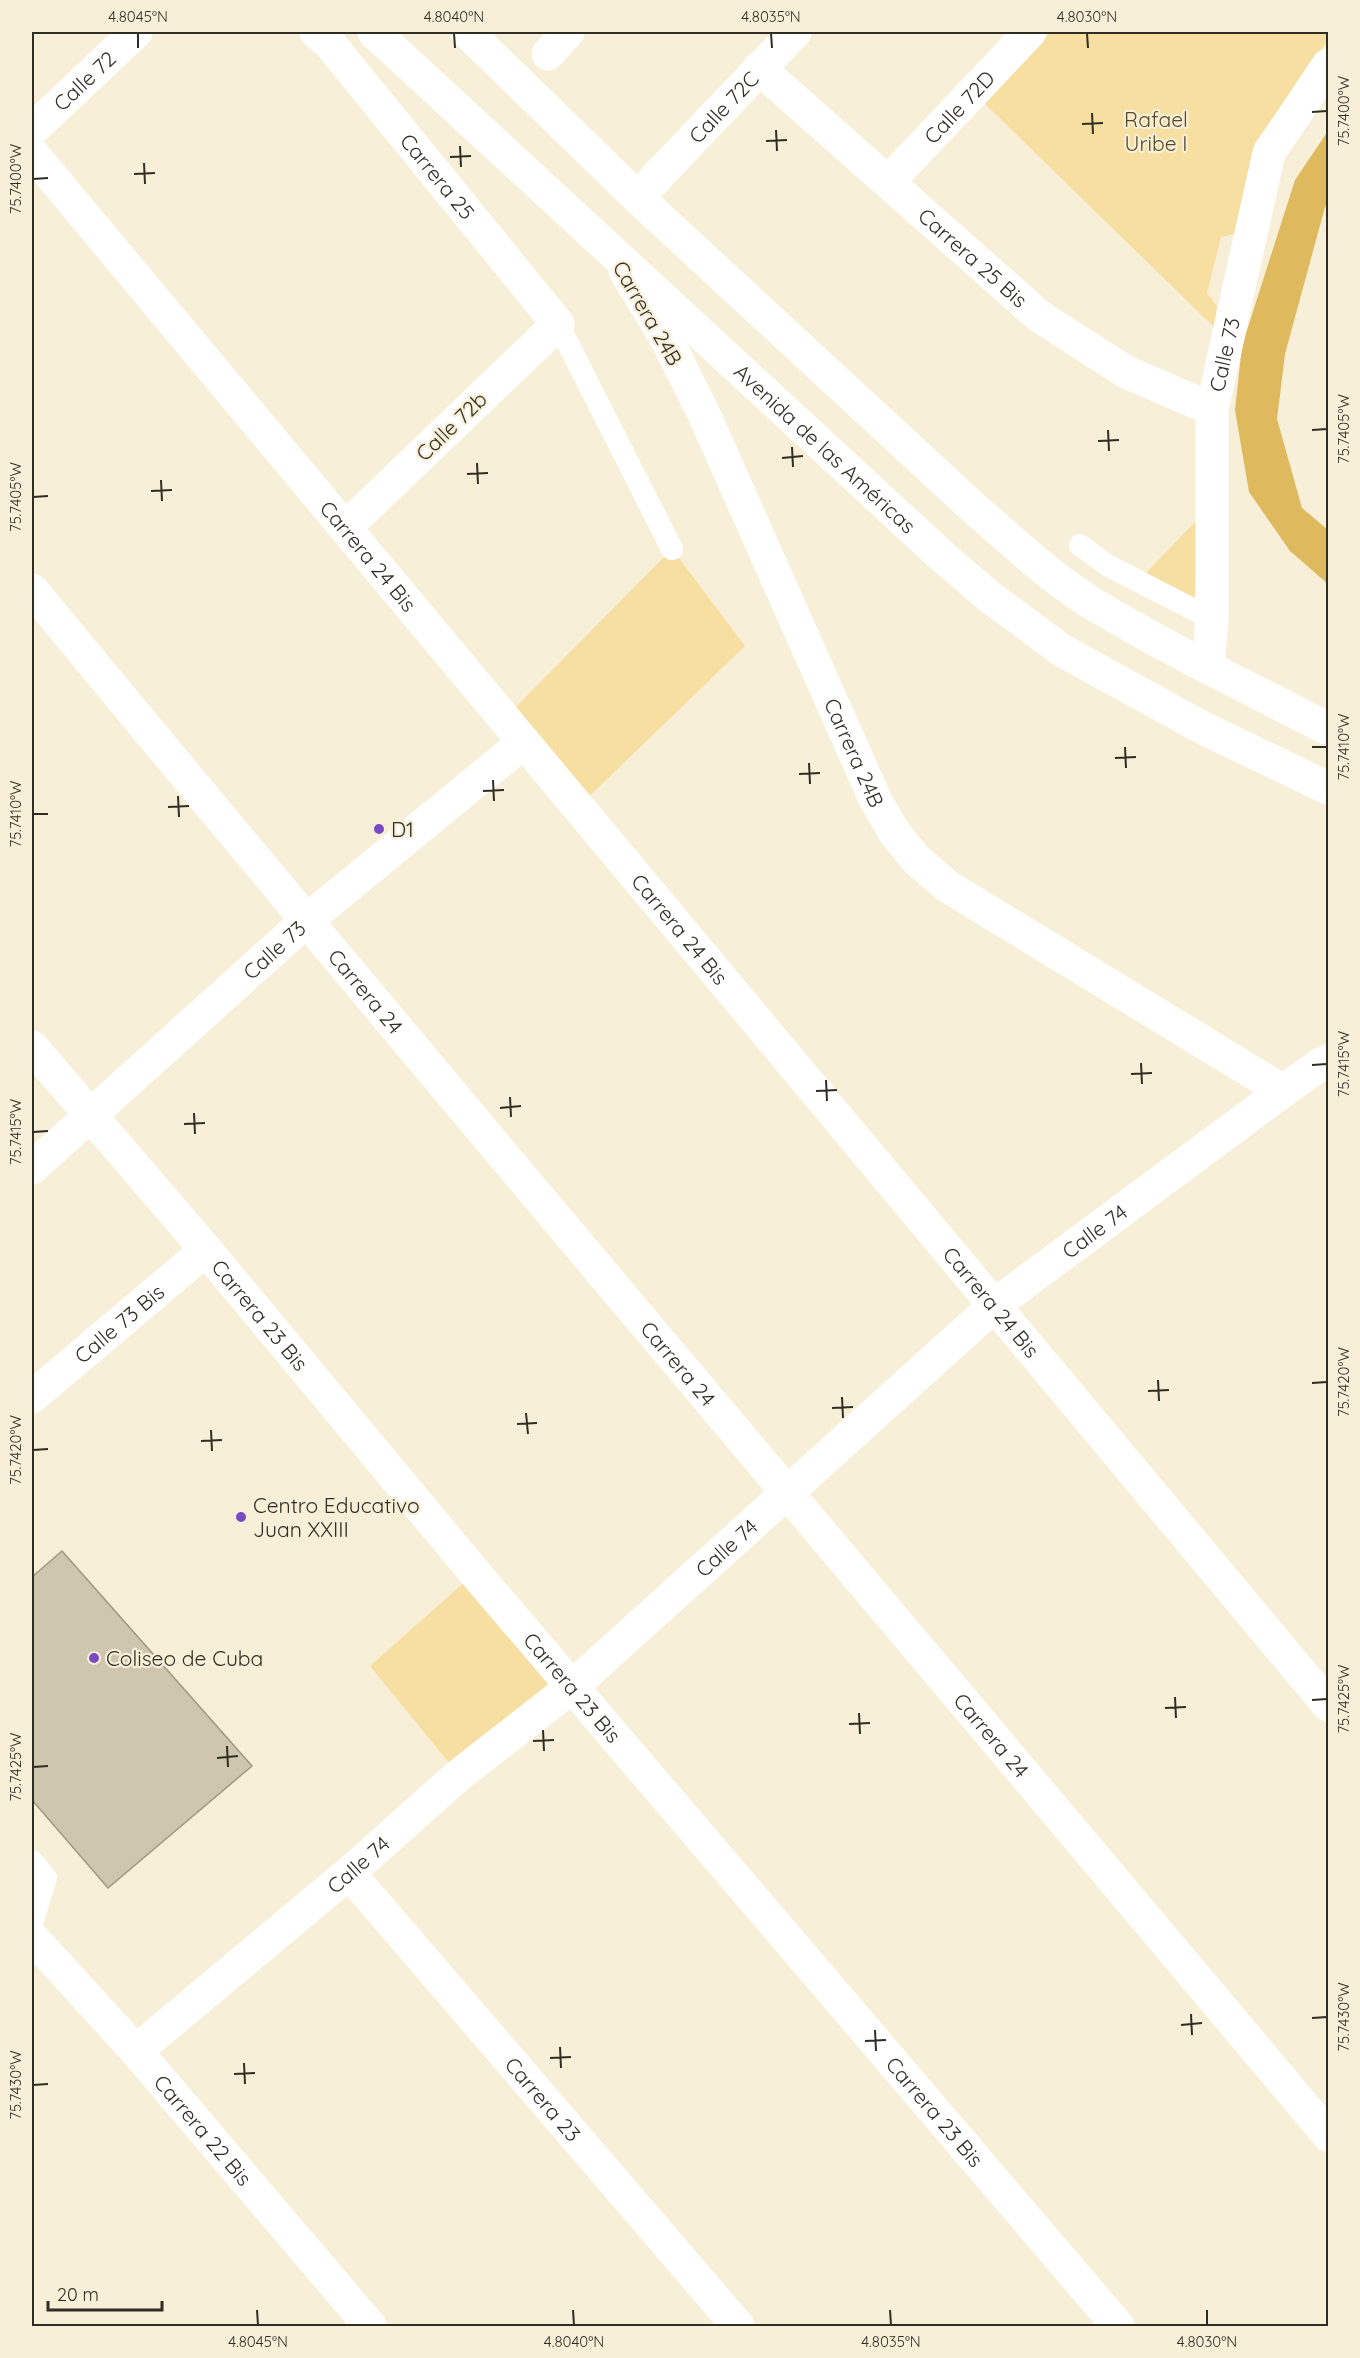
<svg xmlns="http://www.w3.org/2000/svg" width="1360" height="2358" font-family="Quicksand,sans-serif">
<rect width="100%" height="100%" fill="#f8efd8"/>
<!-- green -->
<g fill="#f7dea1">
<polygon points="1051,32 1327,32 1328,40 1255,143 1234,234 1221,237 1207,293 1217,306 1214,327 983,102"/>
<polygon points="1198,519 1195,599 1145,574"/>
<polygon points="672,549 745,646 578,807 504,719"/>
<polygon points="475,1573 573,1686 459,1775 370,1666"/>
</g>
<!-- water -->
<polygon fill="#deb95d" points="1328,131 1328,202 1325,207 1285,354 1277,419 1302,508 1328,530 1328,584 1290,551 1249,492 1235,410 1242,346 1295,180"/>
<!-- building -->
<polygon fill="#cfc6b0" stroke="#a09882" stroke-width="1.5" points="62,1551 252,1766 108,1888 32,1800 32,1577"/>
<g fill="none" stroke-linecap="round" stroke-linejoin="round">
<!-- service -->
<g stroke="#fff" stroke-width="22">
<polyline points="558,324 672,549"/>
<polyline points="1080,545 1107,565 1212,619"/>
<polyline points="32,1861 46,1878 32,1923"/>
</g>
<!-- minor -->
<g stroke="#fff" stroke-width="33">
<path id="s1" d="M316,32L330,44L558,324L345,528"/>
<polyline points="548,54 568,32"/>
<path id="s2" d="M759,68L1039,316L1126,372L1212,409"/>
<path id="s3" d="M32,153L1328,1705"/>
<path id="s4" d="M889,181L1030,32"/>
<path id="s5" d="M651,183L795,32"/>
<path id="s6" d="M625,271L667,340L703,412L876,801L896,835L917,860L947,886L1283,1091"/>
<path id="s7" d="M32,590C460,1108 896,1620 1328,2135"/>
<path id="s8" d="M1208,667L1212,619V409L1269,153L1328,65"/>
<path id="s9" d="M32,1047L206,1250L475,1573L1118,2326"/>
<path id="s10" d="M32,1168L306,921L524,742"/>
<path id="s11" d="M32,1397L206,1250"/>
<path id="s12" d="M349,1873L738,2326"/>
<path id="s13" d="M32,1937L136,2051L370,2326"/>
<path id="s14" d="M136,2051L349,1873L459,1775L573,1686L996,1304L1283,1091L1321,1064L1328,1061"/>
</g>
<!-- tertiary -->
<path stroke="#fff" stroke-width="33" id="s15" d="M32,130L136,32"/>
<!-- primary -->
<g stroke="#fff" stroke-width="33">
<path id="s16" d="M374,32L943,557L991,598L1063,651L1203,728L1328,788"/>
<path d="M467,32L638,198L976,510C1012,541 1050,577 1090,602C1165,648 1250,688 1328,729"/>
</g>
</g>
<!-- ticks -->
<path fill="none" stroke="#302d24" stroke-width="2" d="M138,33V48M454,33L455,48M771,33L772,48M1087,33L1088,48M1312,112L1327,111M1092,113L1093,134M1082,124L1103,123M776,130L777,151M766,141L787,140M460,146L461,167M450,157L471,156M144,163L145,184M134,174L155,173M33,179L48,178M1108,430L1109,451M1312,430L1327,429M1098,441L1119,440M792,447L793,467M782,458L803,456M477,463L478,484M467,474L488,473M161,480L162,501M151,491L172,490M33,497L48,496M1125,747L1126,768M1312,747H1327M1115,758L1136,757M809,763L810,784M799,774L820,773M493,780L494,801M483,791L504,790M178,796L179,817M168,807L189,806M33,814H48M1141,1063L1142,1084M1312,1065L1327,1064M1131,1074L1152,1073M826,1080L827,1101M816,1091L837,1090M510,1097L511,1117M500,1108L521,1106M194,1113L195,1134M184,1124L205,1123M33,1132L48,1131M1158,1380L1159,1401M1312,1383L1327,1382M1148,1391L1169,1390M842,1397L843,1418M832,1408L853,1407M526,1413L528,1434M517,1424L537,1423M211,1430L212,1451M201,1441L222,1440M33,1450L48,1449M1175,1697L1176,1718M1312,1700L1327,1699M1165,1708L1186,1707M859,1713L860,1734M849,1724L870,1723M543,1730L544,1751M533,1741L554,1740M227,1746L228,1767M217,1758L238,1756M33,1767L48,1766M1191,2014L1192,2035M1312,2018L1327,2017M1181,2025L1202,2023M875,2030L876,2051M865,2041L886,2040M560,2047L561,2068M550,2058L571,2057M244,2063L245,2084M234,2074L255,2073M33,2085L48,2084M257,2310L258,2325M573,2310L574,2325M890,2310L891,2325M1207,2310V2325"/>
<!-- markers -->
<g fill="#7a4ac3" stroke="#f8efd8" stroke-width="2">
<circle cx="379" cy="829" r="6"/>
<circle cx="241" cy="1517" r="6"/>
<circle cx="94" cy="1658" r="6"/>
</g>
<g text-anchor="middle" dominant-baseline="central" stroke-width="4.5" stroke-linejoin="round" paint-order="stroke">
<!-- street labels -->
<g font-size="21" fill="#302d24" stroke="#f8efd8">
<text stroke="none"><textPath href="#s15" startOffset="72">Calle 72</textPath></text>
<text stroke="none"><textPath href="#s4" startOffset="102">Calle 72D</textPath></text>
<text stroke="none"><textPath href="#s5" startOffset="105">Calle 72C</textPath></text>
<text stroke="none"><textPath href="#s1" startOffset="189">Carrera 25</textPath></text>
<text stroke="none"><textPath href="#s2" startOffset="286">Carrera 25 Bis</textPath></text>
<text transform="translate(648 313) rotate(60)">Carrera 24B</text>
<text stroke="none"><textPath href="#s8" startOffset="314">Calle 73</textPath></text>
<text transform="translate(451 426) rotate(-44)">Calle 72b</text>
<text stroke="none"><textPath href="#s16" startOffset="614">Avenida de las Américas</textPath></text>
<text stroke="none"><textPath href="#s3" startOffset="525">Carrera 24 Bis</textPath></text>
<text stroke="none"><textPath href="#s6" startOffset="534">Carrera 24B</textPath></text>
<text stroke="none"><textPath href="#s3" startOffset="1011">Carrera 24 Bis</textPath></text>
<text stroke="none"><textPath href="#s10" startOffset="326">Calle 73</textPath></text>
<text stroke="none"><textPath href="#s7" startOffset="522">Carrera 24</textPath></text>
<text stroke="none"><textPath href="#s14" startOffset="1262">Calle 74</textPath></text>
<text stroke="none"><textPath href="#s3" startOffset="1497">Carrera 24 Bis</textPath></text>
<text stroke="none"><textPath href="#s9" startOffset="352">Carrera 23 Bis</textPath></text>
<text stroke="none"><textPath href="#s11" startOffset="114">Calle 73 Bis</textPath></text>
<text stroke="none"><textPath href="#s7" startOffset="1008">Carrera 24</textPath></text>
<text stroke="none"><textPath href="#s14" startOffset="776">Calle 74</textPath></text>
<text stroke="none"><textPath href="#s9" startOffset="838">Carrera 23 Bis</textPath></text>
<text stroke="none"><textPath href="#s7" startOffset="1494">Carrera 24</textPath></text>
<text stroke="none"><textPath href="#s14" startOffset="290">Calle 74</textPath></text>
<text stroke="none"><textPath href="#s12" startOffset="298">Carrera 23</textPath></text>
<text stroke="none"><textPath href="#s9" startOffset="1396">Carrera 23 Bis</textPath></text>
<text stroke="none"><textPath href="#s13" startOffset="258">Carrera 22 Bis</textPath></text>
</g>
<!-- park labels -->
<g font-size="21" fill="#584922" stroke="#f8efd8">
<text x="1156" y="119">Rafael<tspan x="1156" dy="24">Uribe I</tspan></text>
</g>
<!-- poi labels -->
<g font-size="21" fill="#302d24" stroke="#f8efd8" text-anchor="start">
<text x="391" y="829">D1</text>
<text x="253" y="1505">Centro Educativo<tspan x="253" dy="24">Juan XXIII</tspan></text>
<text x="106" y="1658">Coliseo de Cuba</text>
</g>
</g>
<!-- border -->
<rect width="1360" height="2358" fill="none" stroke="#f8efd8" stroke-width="66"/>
<!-- scale -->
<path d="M48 2301v9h114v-9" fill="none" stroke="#302d24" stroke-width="3"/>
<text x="57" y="2301" font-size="18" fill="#302d24" stroke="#f8efd8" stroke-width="4.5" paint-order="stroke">20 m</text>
<rect x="33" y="33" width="1294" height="2292" fill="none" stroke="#302d24" stroke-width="2"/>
<g font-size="15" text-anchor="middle" fill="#302d24">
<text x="138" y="22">4.8045°N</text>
<text x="454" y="22">4.8040°N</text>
<text x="771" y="22">4.8035°N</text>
<text x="1087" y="22">4.8030°N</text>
<text transform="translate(1344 111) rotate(-90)" y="5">75.7400°W</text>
<text transform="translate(16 179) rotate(-90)" y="5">75.7400°W</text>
<text transform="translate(1344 429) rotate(-90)" y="5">75.7405°W</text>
<text transform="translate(16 497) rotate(-90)" y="5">75.7405°W</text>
<text transform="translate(1344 747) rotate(-90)" y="5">75.7410°W</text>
<text transform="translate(16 814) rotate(-90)" y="5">75.7410°W</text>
<text transform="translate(1344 1064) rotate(-90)" y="5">75.7415°W</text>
<text transform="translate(16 1132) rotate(-90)" y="5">75.7415°W</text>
<text transform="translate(1344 1382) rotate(-90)" y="5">75.7420°W</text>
<text transform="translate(16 1450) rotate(-90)" y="5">75.7420°W</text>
<text transform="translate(1344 1699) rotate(-90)" y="5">75.7425°W</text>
<text transform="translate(16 1767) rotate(-90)" y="5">75.7425°W</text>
<text transform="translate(1344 2017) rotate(-90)" y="5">75.7430°W</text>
<text transform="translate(16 2085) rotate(-90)" y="5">75.7430°W</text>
<text x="258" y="2347">4.8045°N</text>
<text x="574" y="2347">4.8040°N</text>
<text x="891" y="2347">4.8035°N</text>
<text x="1207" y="2347">4.8030°N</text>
</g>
</svg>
